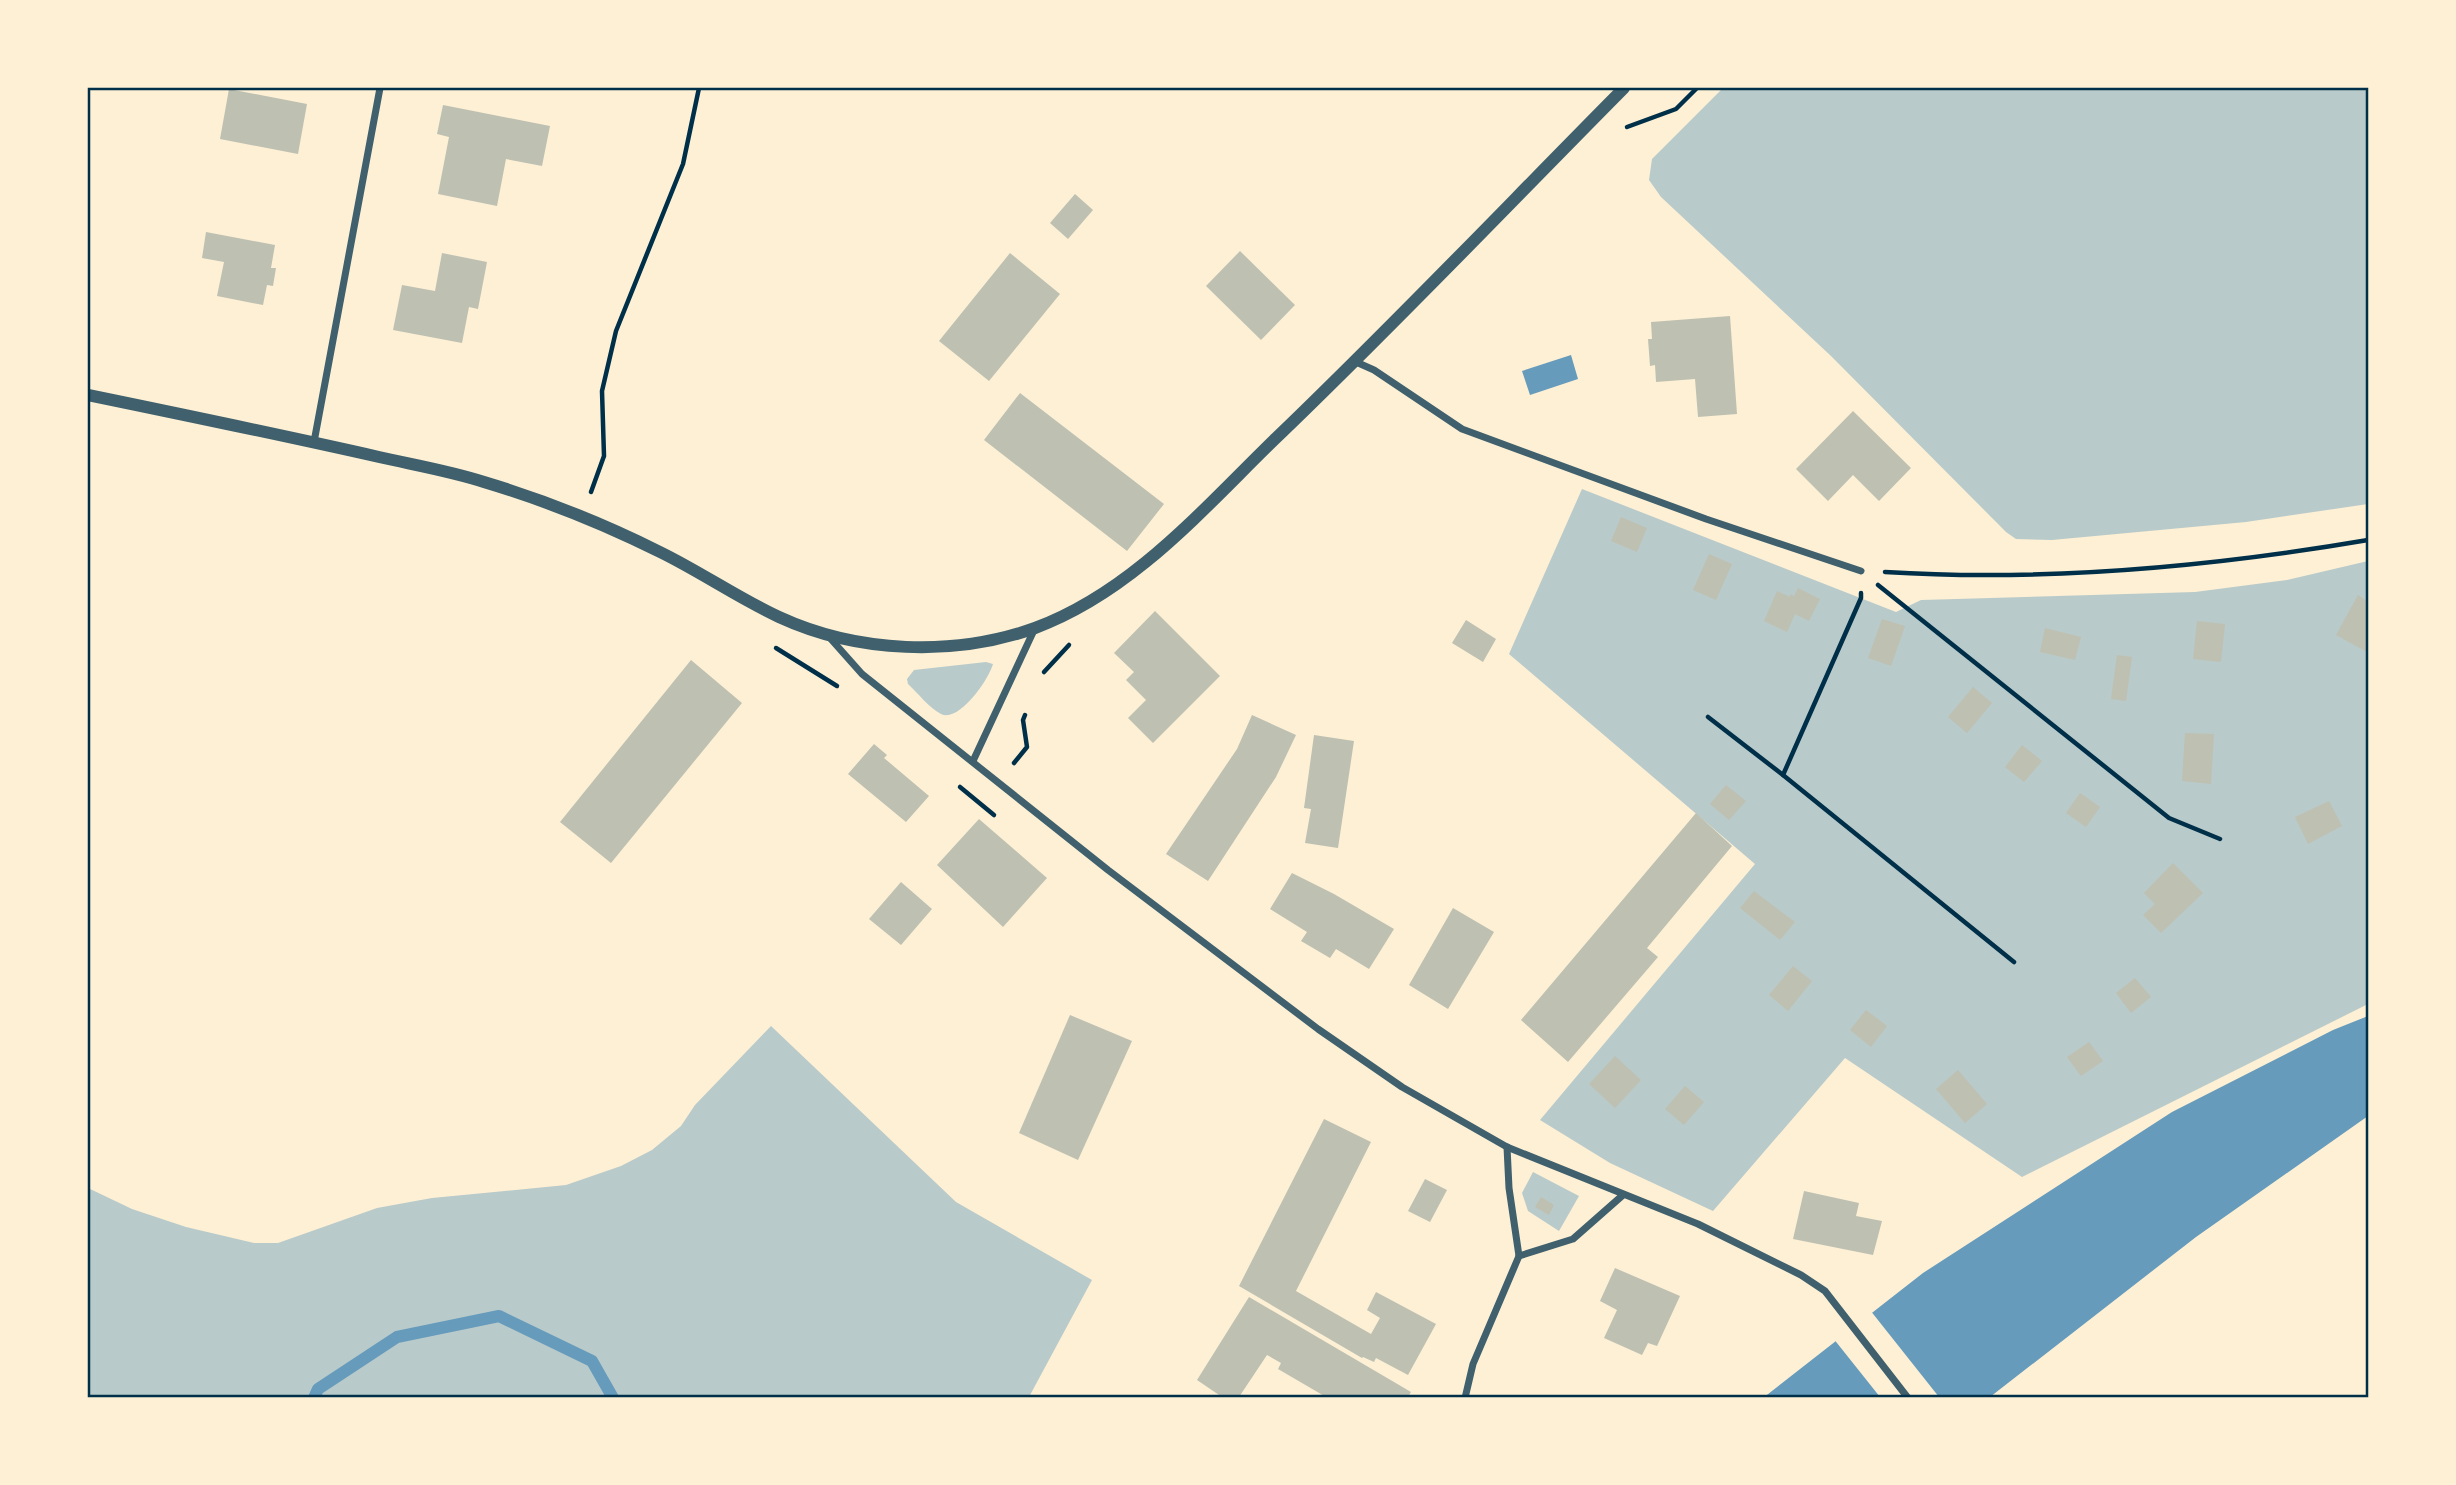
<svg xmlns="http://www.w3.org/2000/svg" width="2456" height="1485" font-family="'Playfair Display',serif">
<rect width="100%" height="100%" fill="#fdf0d5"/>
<!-- green -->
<g fill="#b9caca">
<polygon points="1723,88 2368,88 2368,504 2246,522 2052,540 2016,539 2006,532 1831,356 1661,197 1649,180 1652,159"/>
<polygon points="1582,489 1896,612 1921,600 2195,592 2287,580 2368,561 2368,1004 2022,1177 1845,1058 1713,1211 1610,1163 1540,1120 1755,864 1509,654"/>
<path d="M986,662L993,664C989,679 959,723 941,714C929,708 918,693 908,684L907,679L914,670Z"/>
<polygon points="771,1026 956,1202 1092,1280 1029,1397 88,1397 88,1188 132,1209 186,1227 254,1243 278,1243 377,1208 432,1198 566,1185 621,1166 652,1150 681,1126 695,1105"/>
<polygon points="1533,1172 1579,1196 1559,1231 1528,1211 1522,1193"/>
</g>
<!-- water -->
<g fill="#669bbc">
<polygon points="1571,355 1578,379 1530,395 1522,371"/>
<polygon points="2368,1016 2368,1116 2196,1237 1990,1397 1763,1398 1923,1273 2172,1112 2333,1030"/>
</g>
<!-- pier -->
<polygon fill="#fdf0d5" points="1870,1310 1939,1397 1880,1397 1833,1338"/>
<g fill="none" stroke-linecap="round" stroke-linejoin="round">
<!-- stream -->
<polyline stroke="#669bbc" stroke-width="12" points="314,1398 318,1389 397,1337 499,1316 592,1361 613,1398"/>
</g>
<!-- building -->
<g fill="#bec0b2">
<polygon points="229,89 307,104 298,154 220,139"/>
<polygon points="443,105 550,126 542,166 506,159 497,206 438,194 449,137 437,134"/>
<polygon points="1075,194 1093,210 1068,239 1050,223"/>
<polygon points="206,232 275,245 271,268 276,268 273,286 267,285 263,305 217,296 224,262 202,258"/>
<polygon points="1240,251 1295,305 1261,340 1206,286"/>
<polygon points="442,253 487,262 478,309 469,307 462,343 393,330 402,285 435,291"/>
<polygon points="1010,253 1060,294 989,381 939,341"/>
<polygon points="1730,316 1737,414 1698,417 1695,379 1656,382 1655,365 1650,366 1648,339 1652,339 1651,322"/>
<polygon points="1020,393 1164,504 1127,551 984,440"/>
<polygon points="1853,411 1911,468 1879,501 1853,475 1828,501 1796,469"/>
<polygon points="1621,517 1647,528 1637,552 1611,541"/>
<polygon points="1709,554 1732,564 1716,600 1693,590"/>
<polygon points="1798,588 1820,599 1809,621 1795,614 1787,632 1764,621 1777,591 1790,597 1790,594 1794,596"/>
<polygon points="2358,595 2368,602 2368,648 2367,652 2336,635"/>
<polygon points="1155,611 1220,676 1153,743 1128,718 1146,700 1126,680 1134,672 1114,653"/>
<polygon points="1882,619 1905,626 1891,666 1868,658"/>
<polygon points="1466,620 1496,639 1483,662 1452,643"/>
<polygon points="2197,621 2225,624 2221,662 2193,659"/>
<polygon points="2045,628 2081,637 2075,660 2040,652"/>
<polygon points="2117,655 2132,657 2126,701 2111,699"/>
<polygon points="691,660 742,703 611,863 560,822"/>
<polygon points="1973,687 1992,703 1967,733 1948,717"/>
<polygon points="1252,715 1296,735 1276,777 1208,881 1166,854 1237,749"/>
<polygon points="2185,733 2214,734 2211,784 2182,781"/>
<polygon points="1314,735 1354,741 1338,848 1305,843 1311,809 1304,808"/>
<polygon points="874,744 887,755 884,758 929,796 906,822 848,774"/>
<polygon points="2022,745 2042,761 2024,782 2005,767"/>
<polygon points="1726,785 1746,801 1729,820 1710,804"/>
<polygon points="2080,793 2100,807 2086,827 2066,813"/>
<polygon points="2329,801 2342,826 2308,844 2295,817"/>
<polygon points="1696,813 1732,846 1647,948 1658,957 1568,1062 1521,1020"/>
<polygon points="979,819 1047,878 1003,927 937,865"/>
<polygon points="2173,863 2203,893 2161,933 2143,915 2155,904 2144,893"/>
<polygon points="1292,873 1334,894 1394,929 1369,969 1336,949 1330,958 1301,941 1307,932 1270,909"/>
<polygon points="901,882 932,909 901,945 869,919"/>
<polygon points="1754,891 1795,922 1780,940 1740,908"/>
<polygon points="1453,908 1494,932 1448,1009 1409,985"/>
<polygon points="1793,966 1812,981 1788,1011 1769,995"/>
<polygon points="2135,978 2151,997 2131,1013 2116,993"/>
<polygon points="1866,1010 1887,1026 1871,1047 1850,1030"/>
<polygon points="1070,1015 1132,1041 1078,1160 1019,1133"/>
<polygon points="2089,1042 2103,1061 2081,1076 2067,1057"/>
<polygon points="1615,1056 1641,1080 1615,1108 1589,1084"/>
<polygon points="1958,1070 1987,1104 1965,1123 1936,1089"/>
<polygon points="1685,1086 1704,1102 1684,1125 1665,1109"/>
<polygon points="1324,1119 1371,1142 1296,1291 1371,1334 1380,1318 1367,1310 1376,1292 1436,1324 1408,1375 1376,1358 1374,1362 1363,1357 1362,1358 1239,1286"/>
<polygon points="1425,1179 1447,1190 1430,1222 1408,1211"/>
<polygon points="1804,1191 1859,1203 1856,1216 1882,1221 1873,1255 1793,1239"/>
<polygon points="1541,1197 1554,1205 1549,1215 1535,1207"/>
<polygon points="1615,1268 1680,1296 1657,1346 1648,1343 1642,1355 1604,1338 1617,1310 1600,1301"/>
<polygon points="1249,1297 1411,1392 1408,1397 1326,1397 1278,1369 1281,1363 1267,1355 1239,1397 1222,1397 1197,1380"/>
</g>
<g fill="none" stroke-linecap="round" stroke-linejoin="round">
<!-- path -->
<g stroke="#003049" stroke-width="4.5">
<polyline points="1627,127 1676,109 1697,88"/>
<polyline points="591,492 604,456 602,391 616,331 683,164 699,88"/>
<path d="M1885,572C2046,582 2210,567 2368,540"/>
<polyline points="1878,585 2169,818 2220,839"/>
<polyline points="1861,593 1861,598 1783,775 2014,962"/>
<polyline points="776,648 837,686"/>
<polyline points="1044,672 1069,645"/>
<polyline points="1708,717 1783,775"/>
<polyline points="1014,763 1027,747 1023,720 1025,715"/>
<polyline points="960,787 994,815"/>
</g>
<!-- minor -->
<g stroke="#3f606c" stroke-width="7">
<polyline points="1356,362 1374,370 1462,429 1706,519 1861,571"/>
<polyline points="314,442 380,88"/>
<polyline points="830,638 862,674 1108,870 1318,1029 1402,1087 1507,1147 1698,1224 1801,1275 1825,1291 1908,1398"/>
<polyline points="973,761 1035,628"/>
<polyline points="1519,1256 1573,1239 1623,1195"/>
<polyline points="1465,1398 1473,1364 1519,1256 1509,1188 1507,1147"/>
</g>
<!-- tertiary -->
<path stroke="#3f606c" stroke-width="12" d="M88,395C185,415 282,435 379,457C414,465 450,471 484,482C544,500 604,524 660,552C701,572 738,598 779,617C857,653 954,657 1035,628C1132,592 1202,510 1274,440C1394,325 1508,205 1624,88"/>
</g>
<!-- border -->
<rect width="2456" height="1485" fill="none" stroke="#fdf0d5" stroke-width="178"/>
<rect x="89" y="89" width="2278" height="1307" fill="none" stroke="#003049" stroke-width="2.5"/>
</svg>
